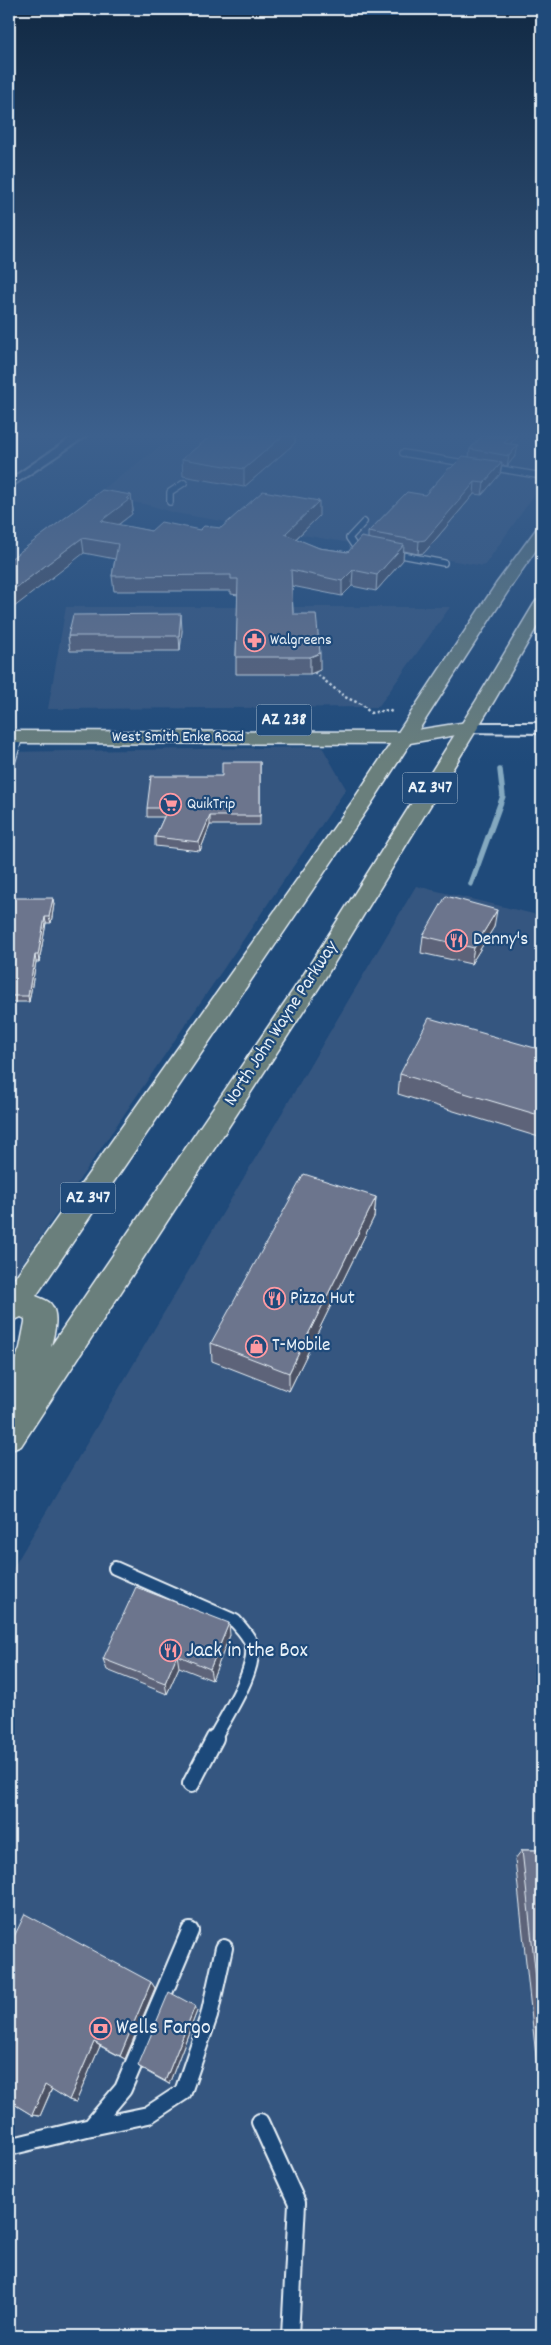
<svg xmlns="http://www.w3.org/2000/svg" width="551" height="2345" font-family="Dekko,sans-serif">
<rect width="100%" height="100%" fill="#1f4a7a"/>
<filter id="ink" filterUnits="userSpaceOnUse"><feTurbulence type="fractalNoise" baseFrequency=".02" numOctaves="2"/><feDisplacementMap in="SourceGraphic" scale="10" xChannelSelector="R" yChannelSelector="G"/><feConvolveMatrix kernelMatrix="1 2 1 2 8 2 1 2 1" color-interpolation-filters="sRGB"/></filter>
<g filter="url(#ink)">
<!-- built -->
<g fill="#365780">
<polygon points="195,436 542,436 542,484 484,566 175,513 149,505 95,495 159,447"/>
<polygon points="66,607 450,607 378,707 48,709"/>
<polygon points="322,747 346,789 9,1283 9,752"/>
<polygon points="416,886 542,916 542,2336 9,2336 9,1575"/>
</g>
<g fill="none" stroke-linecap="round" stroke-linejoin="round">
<!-- stream -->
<polyline stroke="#84a9c0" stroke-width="5.5" points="471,884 503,796 500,770"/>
<defs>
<g id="service-far3">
<polyline points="403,453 470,464"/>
<polyline points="489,467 542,476"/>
<polyline points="170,502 170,492 184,483"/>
<polyline points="364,522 349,538 355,547 367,549"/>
<polyline points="391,553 444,563"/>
</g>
<polyline id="service-far2" points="9,770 19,737"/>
<path id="service-far1" d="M115,1568L235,1621C241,1628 248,1635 251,1643C259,1668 226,1716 214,1739"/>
<g id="service">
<polyline points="191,1784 215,1738"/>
<polyline points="260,2122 297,2203 290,2336"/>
<polyline points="91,2127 148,2115 183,2092 209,2016 224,1948"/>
<polyline points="9,2147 91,2127 123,2089 190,1931"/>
</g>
<polygon id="minor" points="74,436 86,436 9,488 9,480"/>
<polygon id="tertiary" points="467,723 542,723 542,733 461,732 458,728 461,724"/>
<polygon id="primary" points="467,722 474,724 476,728 474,732 404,744 9,743 9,731 404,732"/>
<path id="trunk" d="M542,526V541L512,585L371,804L36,1296C40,1298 47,1300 50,1303C60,1314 54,1334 51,1346L302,977L476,701L534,604L536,601L542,599V618L494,701L322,983L21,1446L9,1451V1376L20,1348L25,1322V1319L21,1317L9,1323V1286L352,802L496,584L537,528Z"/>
</defs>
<!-- service-far3 casing -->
<use href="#service-far3" stroke="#e8f1f8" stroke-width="8"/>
<!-- service-far2 casing -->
<use href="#service-far2" stroke="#e8f1f8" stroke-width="9"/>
<!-- service-far1 casing -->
<use href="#service-far1" stroke="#e8f1f8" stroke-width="16"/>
<!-- service casing -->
<use href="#service" stroke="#e8f1f8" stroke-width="20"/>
<!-- minor casing -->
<use href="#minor" stroke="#e8f1f8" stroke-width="4"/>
<!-- tertiary casing -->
<use href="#tertiary" stroke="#e8f1f8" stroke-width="4"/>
<!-- primary casing -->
<use href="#primary" stroke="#e8f1f8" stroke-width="3"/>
<!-- trunk casing -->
<use href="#trunk" stroke="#e8f1f8" stroke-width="3"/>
<!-- path -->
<polyline stroke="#e8f1f8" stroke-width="2.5" stroke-dasharray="2.5 2.5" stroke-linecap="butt" points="314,672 345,697 363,705 370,713 388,710 392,712"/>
<!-- service-far3 -->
<use href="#service-far3" stroke="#1f4a7a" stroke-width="5.5"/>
<!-- service-far2 -->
<use href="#service-far2" stroke="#1f4a7a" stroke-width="7"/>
<!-- service-far1 -->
<use href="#service-far1" stroke="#1f4a7a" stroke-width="12"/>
<!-- service -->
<use href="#service" stroke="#1f4a7a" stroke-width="16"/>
<!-- minor -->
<use href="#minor" fill="#1f4a7a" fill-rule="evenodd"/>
<!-- tertiary -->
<use href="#tertiary" fill="#1f4a7a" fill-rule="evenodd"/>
<!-- primary -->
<use href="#primary" fill="#6b7f7c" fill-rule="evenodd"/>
<!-- trunk -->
<use href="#trunk" fill="#6b7f7c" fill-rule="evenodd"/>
</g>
<!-- wall -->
<g fill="#5d6479" stroke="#e8f1f8">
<polygon points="211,436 295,436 295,443 244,487 183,476 182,459"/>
<polygon points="482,436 517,436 510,444 516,455 507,466 502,465 500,474 482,495 474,494 424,553 418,554 404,551 403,560 376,591 352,586 342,596 292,586 293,614 320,670 310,674 236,674 236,657 238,595 231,594 231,591 114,591 112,576 115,559 84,553 9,560 131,495 133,510 131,511 132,514 118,525 151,531 200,530 221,528 319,516 296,539 319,548 348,552 368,539 368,532 425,495 451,468 469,457 470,449"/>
<polygon points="182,630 180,651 70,651 68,636"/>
<polygon points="260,762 260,825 210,825 200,851 155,846 155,837 164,817 147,817 147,808 222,776"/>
<polygon points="9,898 54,904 51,923 46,923 39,962 36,962 29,1002 9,1002"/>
<polygon points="494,927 471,964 421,953 423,936"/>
<polygon points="542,1050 542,1138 398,1094 400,1074"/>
<polygon points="376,1197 374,1217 289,1391 212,1361 211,1343"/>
<polygon points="230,1635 212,1680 179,1667 167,1694 107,1670 103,1659"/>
<polygon points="522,1850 542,1850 542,2094 540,2094 515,1859"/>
<polygon points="151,1982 155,1988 125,2059 100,2046 76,2102 69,2100 52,2089 40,2116 32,2115 9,2101"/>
<polygon points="197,2011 169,2084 142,2069 138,2066"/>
<polygon points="375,2330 542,2330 542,2336 376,2336"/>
</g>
<!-- shaded-wall -->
<g fill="#4c5163" stroke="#e8f1f8">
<polygon points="283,436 295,436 295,443 244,487 244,469"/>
<polygon points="510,436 517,436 503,452 504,443"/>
<polygon points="518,445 516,455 507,466 509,456"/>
<polygon points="502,462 500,474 482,495 484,483"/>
<polygon points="475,482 474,494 424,553 418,554 419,541"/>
<polygon points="131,495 133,510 131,511 132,514 103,536 101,521"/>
<polygon points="319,501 319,516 285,549 285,534"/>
<polygon points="82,538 84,553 9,611 9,593"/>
<polygon points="404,545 403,560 376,591 377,575"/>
<polygon points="353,570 352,586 342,596 342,581"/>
<polygon points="181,614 182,630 180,651 179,636"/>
<polygon points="320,653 320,670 310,674 310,657"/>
<polygon points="210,816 210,825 200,851 199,842"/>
<polygon points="53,898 54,904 51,923 49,917"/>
<polygon points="497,910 494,927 471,964 474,948"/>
<polygon points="45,917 46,923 39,962 38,955"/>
<polygon points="35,955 36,962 29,1002 28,996"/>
<polygon points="376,1197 374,1217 289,1391 289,1373"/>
<polygon points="229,1623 230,1635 212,1680 210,1669"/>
<polygon points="177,1655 179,1667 167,1694 165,1683"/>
<polygon points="151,1982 155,1988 125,2059 120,2056"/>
<polygon points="195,2006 197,2011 169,2084 165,2081"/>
<polygon points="94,2042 100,2046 76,2102 69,2100"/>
<polygon points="45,2085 52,2088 40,2116 32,2115"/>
</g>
<!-- building -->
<g fill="#6c748d" stroke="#e8f1f8">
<polygon points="211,436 283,436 244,469 182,459"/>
<polygon points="482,436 510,436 504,443 518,445 509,456 470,449"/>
<polygon points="463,456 502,462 484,483 475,482 425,540 419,541 368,532 407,492 425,495 449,468 451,468"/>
<polygon points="102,490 131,495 127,499 130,499 101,521 151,531 161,522 200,530 204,526 221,528 263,491 319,501 285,534 319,548 348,552 361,537 404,545 377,575 353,570 342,581 291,570 293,614 316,614 320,653 310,657 236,657 238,579 231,579 231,575 112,576 118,544 82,538 9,593 9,560"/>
<polygon points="181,614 179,636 68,636 73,615"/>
<polygon points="222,762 260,762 260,816 210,816 199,842 155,837 168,808 147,808 151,776 222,776"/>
<polygon points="446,896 497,910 474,948 423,936"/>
<polygon points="9,898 53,898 49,917 45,917 38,955 35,955 28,996 9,996"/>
<polygon points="429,1018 542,1050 542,1116 400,1074"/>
<polygon points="304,1174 376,1197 289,1373 211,1343"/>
<polygon points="136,1587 229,1623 210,1669 177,1655 165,1683 103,1659"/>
<polygon points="522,1850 542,1850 542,2033"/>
<polygon points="25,1914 151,1982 120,2056 94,2042 69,2100 45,2085 32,2115 9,2101 9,1947"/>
<polygon points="169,1992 195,2006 165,2081 138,2066"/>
<rect x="378" y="2334" width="164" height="2"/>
</g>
</g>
<!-- sky -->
<linearGradient id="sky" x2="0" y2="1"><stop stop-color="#112943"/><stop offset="0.57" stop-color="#3c608d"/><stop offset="1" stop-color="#3c608d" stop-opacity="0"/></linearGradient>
<rect width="551" height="764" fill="url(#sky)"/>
<!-- icons -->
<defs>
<symbol id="pharmacy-ring" viewBox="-11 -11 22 22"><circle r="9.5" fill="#1f4a7a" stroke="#ff9aa2" stroke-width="1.5"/><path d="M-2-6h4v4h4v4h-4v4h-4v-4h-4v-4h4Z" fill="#ff9aa2"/></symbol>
<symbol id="supermarket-ring" viewBox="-11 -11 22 22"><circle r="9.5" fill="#1f4a7a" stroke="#ff9aa2" stroke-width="1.5"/><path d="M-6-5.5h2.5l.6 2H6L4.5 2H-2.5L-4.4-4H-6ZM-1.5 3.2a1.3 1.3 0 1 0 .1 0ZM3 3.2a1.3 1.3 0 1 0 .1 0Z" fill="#ff9aa2"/></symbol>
<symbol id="restaurant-ring" viewBox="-11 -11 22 22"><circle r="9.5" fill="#1f4a7a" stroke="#ff9aa2" stroke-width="1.5"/><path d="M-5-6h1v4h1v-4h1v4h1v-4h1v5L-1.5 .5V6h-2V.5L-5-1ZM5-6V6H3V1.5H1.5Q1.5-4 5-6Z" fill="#ff9aa2"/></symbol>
<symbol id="shop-ring" viewBox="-11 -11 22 22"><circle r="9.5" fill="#1f4a7a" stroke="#ff9aa2" stroke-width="1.5"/><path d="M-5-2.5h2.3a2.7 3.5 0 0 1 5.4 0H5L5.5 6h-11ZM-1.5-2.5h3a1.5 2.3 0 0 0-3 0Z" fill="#ff9aa2"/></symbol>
<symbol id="bank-ring" viewBox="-11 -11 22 22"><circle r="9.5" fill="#1f4a7a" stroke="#ff9aa2" stroke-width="1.5"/><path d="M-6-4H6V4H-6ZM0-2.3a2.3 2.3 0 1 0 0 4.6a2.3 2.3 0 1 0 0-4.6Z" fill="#ff9aa2"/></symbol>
</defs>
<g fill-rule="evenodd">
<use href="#pharmacy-ring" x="242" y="628" width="25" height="25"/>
<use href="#supermarket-ring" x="158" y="792" width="25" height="25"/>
<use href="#restaurant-ring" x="444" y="928" width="25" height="25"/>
<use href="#restaurant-ring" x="262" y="1286" width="25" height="25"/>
<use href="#shop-ring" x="244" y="1334" width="25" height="25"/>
<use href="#restaurant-ring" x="158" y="1638" width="25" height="25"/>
<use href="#bank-ring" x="88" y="2016" width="25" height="25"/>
</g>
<g text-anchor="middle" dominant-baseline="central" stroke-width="4.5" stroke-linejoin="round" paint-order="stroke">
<!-- far-poi labels -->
<g font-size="16" fill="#e8f1f8" stroke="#1f4a7a" text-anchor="start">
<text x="270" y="640">Walgreens</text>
<text x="187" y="804">QuikTrip</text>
</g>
<!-- far-street labels -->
<g font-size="16" fill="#e8f1f8" stroke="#1f4a7a">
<text x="178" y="737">West Smith Enke Road</text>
</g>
<!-- shield labels -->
<g fill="#1f4a7a" stroke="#acbfd2" stroke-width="1">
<rect x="256.5" y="704.5" width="55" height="31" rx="4"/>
<rect x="402.5" y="772.5" width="55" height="31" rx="4"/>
<rect x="60.5" y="1182.5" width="55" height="31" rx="4"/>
</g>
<g font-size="18" font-weight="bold" fill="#e8f1f8">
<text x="284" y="720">AZ 238</text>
<text x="430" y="788">AZ 347</text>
<text x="88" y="1198">AZ 347</text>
</g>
<!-- poi labels -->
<g font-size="19" fill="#e8f1f8" stroke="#1f4a7a" text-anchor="start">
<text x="473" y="940">Denny's</text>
<text x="290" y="1299">Pizza Hut</text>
<text x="272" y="1346">T-Mobile</text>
</g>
<!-- street labels -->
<g font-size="19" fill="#e8f1f8" stroke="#1f4a7a">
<text transform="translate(282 1024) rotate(-57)">North John Wayne Parkway</text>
</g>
<!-- near-poi labels -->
<g font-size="22" fill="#e8f1f8" stroke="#1f4a7a" text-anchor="start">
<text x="186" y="1651">Jack in the Box</text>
<text x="116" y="2028">Wells Fargo</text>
</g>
</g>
<!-- margin -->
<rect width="551" height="2345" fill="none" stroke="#1f4a7a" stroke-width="30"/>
<rect x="15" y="15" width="521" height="2315" fill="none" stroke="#e8f1f8" stroke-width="2" filter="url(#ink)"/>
</svg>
